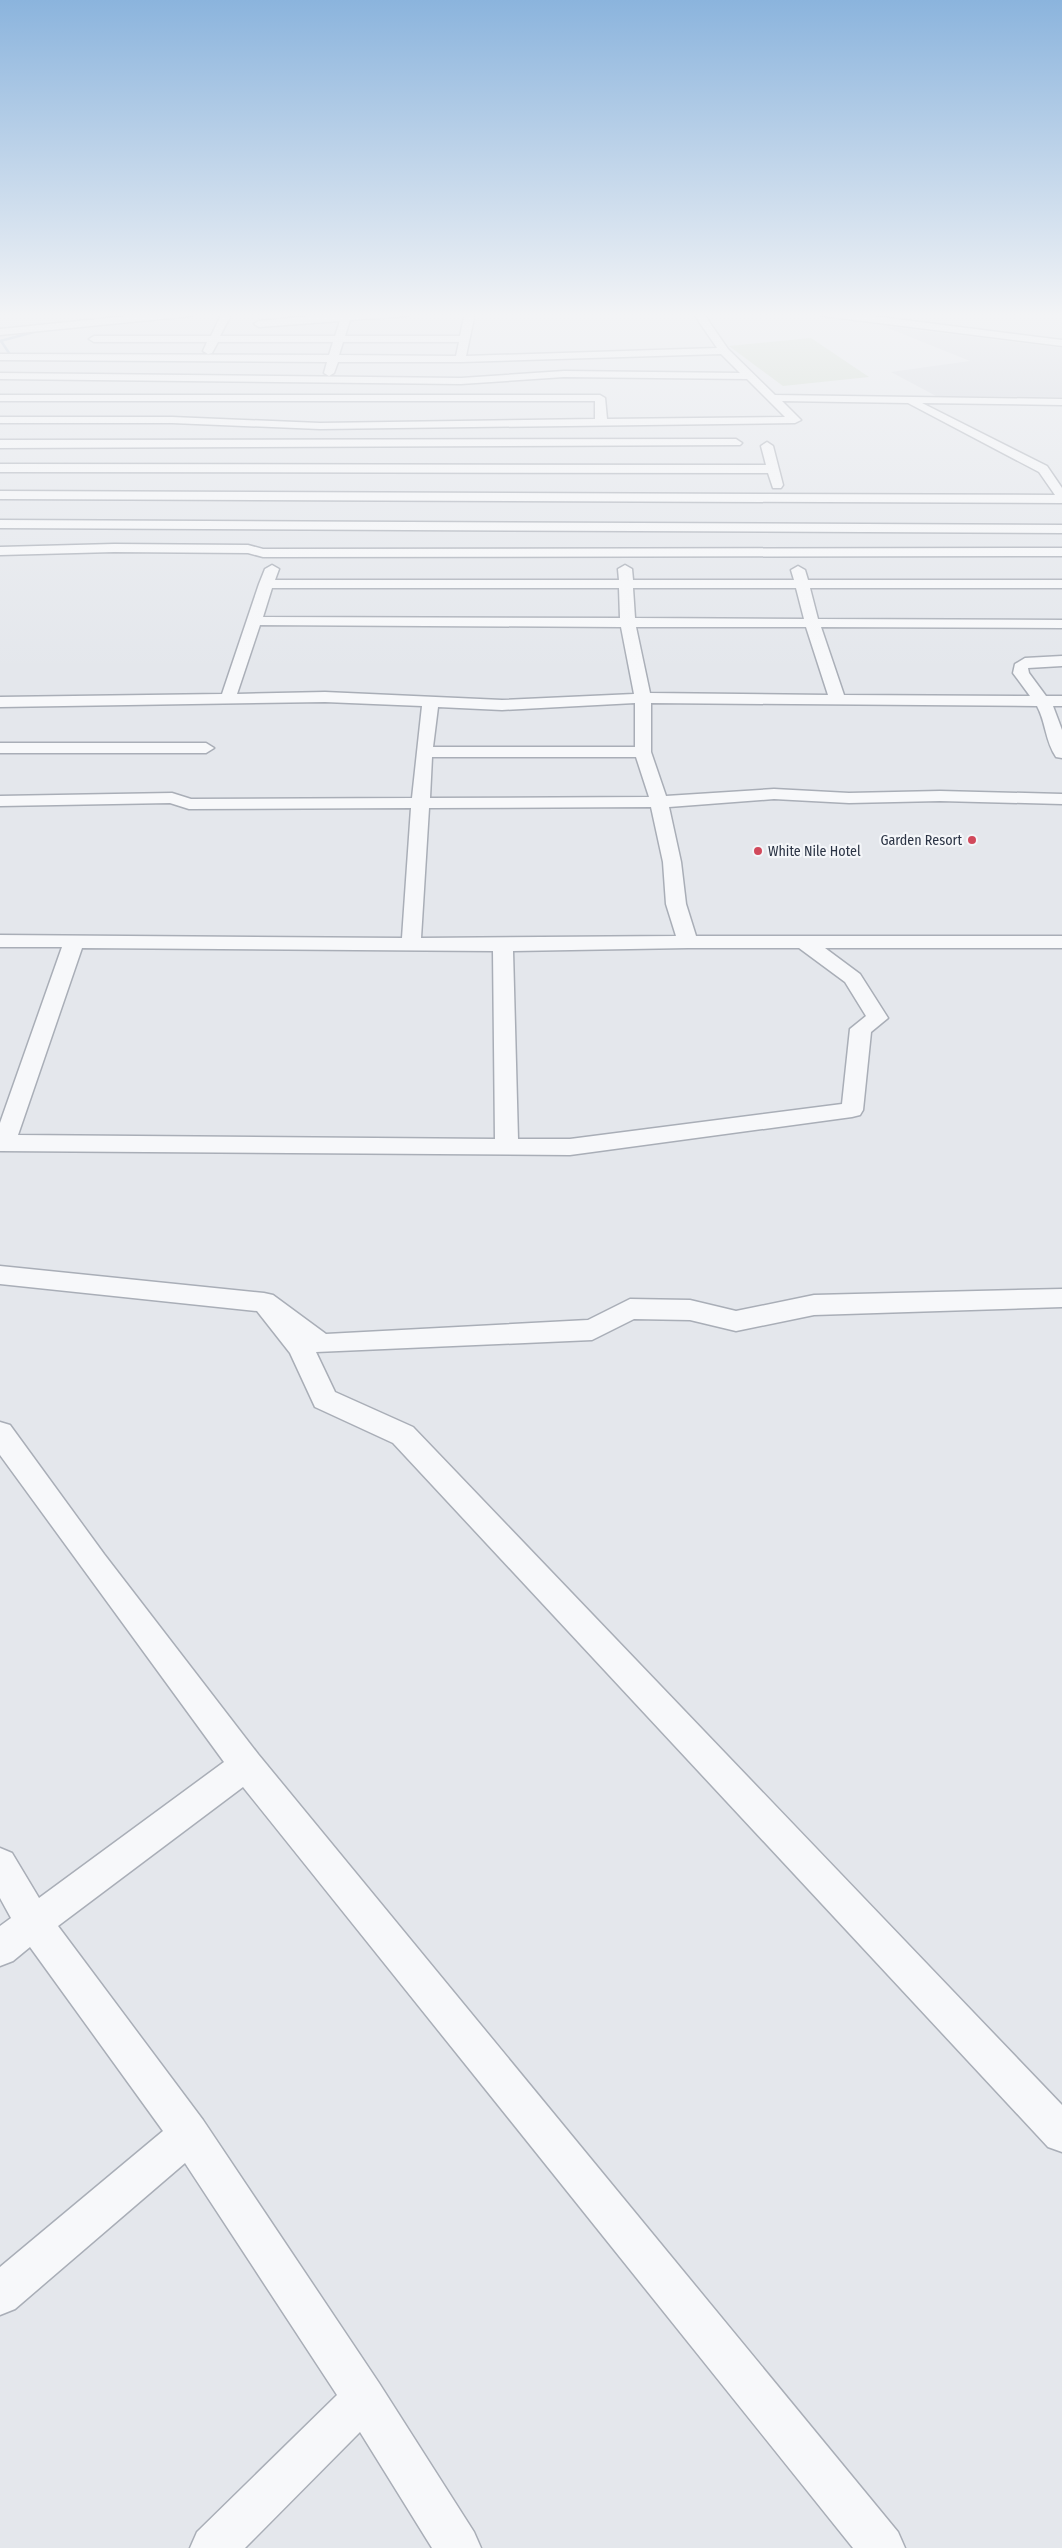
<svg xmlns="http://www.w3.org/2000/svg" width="1062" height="2548" font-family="'Fira Sans Condensed',sans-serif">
<rect width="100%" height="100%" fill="#e4e7ec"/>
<!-- built -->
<polygon fill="#d2d6de" points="883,326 1062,348 1062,397 936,396 891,372 970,361"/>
<!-- green -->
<polygon fill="#c9d6c5" points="811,338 869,377 783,386 729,346"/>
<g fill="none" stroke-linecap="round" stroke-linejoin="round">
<!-- stream -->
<g stroke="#9fb4cc" stroke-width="2.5">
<polyline points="0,341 34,332"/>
<polyline points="1,341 13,359"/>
</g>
<defs>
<g id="minor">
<polygon points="158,313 196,313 191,316 0,335 0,329"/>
<path d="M222,313H232L220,336H335L340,321L259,327L254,324L259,321L342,313H413L408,316L350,320L345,336H460L465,313H475L466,356L717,348L693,313H703L728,349L775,395L1062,399V405L922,403L1047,466L1062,488V503L0,499V491L1055,495L1039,472L908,403L782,401L801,420L795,423L320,429L172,423H0V417H172L320,423L595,419V401H0V395H600L605,398L607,419L785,417L747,379L564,377L461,384L0,379V373L461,378L564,371L740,373L721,354L461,362H338L334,373L329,376L324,373L327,362L0,360V354L329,355L333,342H218L212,353L208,354L203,351L207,342H94L89,339L94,336H211ZM343,342H459L456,356L339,355Z"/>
<polygon points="818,313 849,313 1062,340 1062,346 823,316"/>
<polygon points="736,439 742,443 740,445 0,448 0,440"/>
<polygon points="767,442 773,446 783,485 781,488 773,488 768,473 0,472 0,464 766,465 761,446"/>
<polygon points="0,520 1062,525 1062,533 0,528"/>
<polygon points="114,544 248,545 263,549 1062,548 1062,556 263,557 248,553 114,552 0,555 0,547"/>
<path d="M272,565L279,569L275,580H619L618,569L625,565L632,569L633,580H794L791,570L798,566L805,570L808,580H1062V588H810L818,619L1062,620V628L821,627L844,695L1030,696L1013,673L1015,664L1025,658L1062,656V666L1028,668L1029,673L1046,696H1062V706H1053L1062,730V758L1056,757C1045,741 1046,722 1037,706L651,703V752L666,796L774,789L849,793L940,791L1062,794V804L940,801L849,803L774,799L669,807L681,862L686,904L696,936H1062V948H825L860,974L888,1018L871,1032L863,1110L860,1115L852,1117L570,1155L0,1151V1123L62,947H0V935L402,938L411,808L189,809L170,803L0,806V796L172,793L191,799L412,798L422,706L325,702L0,707V697L222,694L259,584L265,569ZM272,588H619L620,618L263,617ZM633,588H796L804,619L635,618ZM260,625L621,627L634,694L502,700L325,692L237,694ZM636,627H806L828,695L650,693ZM635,703V747H433L438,707L502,710ZM432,757H636L649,797L430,798ZM651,807L663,862L666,904L676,936L421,938L429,808ZM82,948L493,951L495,1139L18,1135ZM688,948H799L845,982L866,1016L850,1029L842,1104L570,1139H518L513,951Z"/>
<polygon points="0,743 206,743 214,748 206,753 0,753"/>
<polygon points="0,1266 264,1293 273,1295 326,1334 588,1320 630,1299 690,1300 736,1311 814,1295 1062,1289 1062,1307 814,1315 736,1331 690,1320 634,1319 592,1340 316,1352 335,1392 413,1427 1062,2105 1062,2152 1048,2147 393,1443 315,1407 290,1353 257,1311 0,1284"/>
<polygon points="0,1422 10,1425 104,1554 258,1754 898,2532 905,2548 853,2548 243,1787 58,1926 203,2120 379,2383 474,2532 481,2548 432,2548 360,2432 245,2548 190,2548 197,2532 337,2395 185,2163 15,2309 0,2315 0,2267 163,2131 30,1947 13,1961 0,1966 0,1926 11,1918 0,1898 0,1848 12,1853 39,1898 224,1762 0,1455"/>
</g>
</defs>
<!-- minor casing -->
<use href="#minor" stroke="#a9aeb7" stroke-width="3"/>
<!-- minor -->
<use href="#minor" fill="#f7f8fa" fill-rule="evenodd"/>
</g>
<!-- sky -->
<linearGradient id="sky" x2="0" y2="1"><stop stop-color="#8bb4dd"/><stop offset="0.47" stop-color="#f3f4f6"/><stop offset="1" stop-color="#f3f4f6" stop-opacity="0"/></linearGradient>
<rect width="1062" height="670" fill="url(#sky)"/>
<!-- markers -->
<g fill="#d1495b" stroke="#f4f6f9" stroke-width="2">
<circle cx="972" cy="840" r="5"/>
<circle cx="758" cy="851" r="5"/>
</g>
<g text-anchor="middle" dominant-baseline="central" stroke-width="4.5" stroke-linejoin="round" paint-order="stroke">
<!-- far-poi labels -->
<g font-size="14" fill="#2b3445" stroke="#f4f6f9" text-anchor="end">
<text x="962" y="840">Garden Resort</text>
<text x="768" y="851" text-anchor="start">White Nile Hotel</text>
</g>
</g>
</svg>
